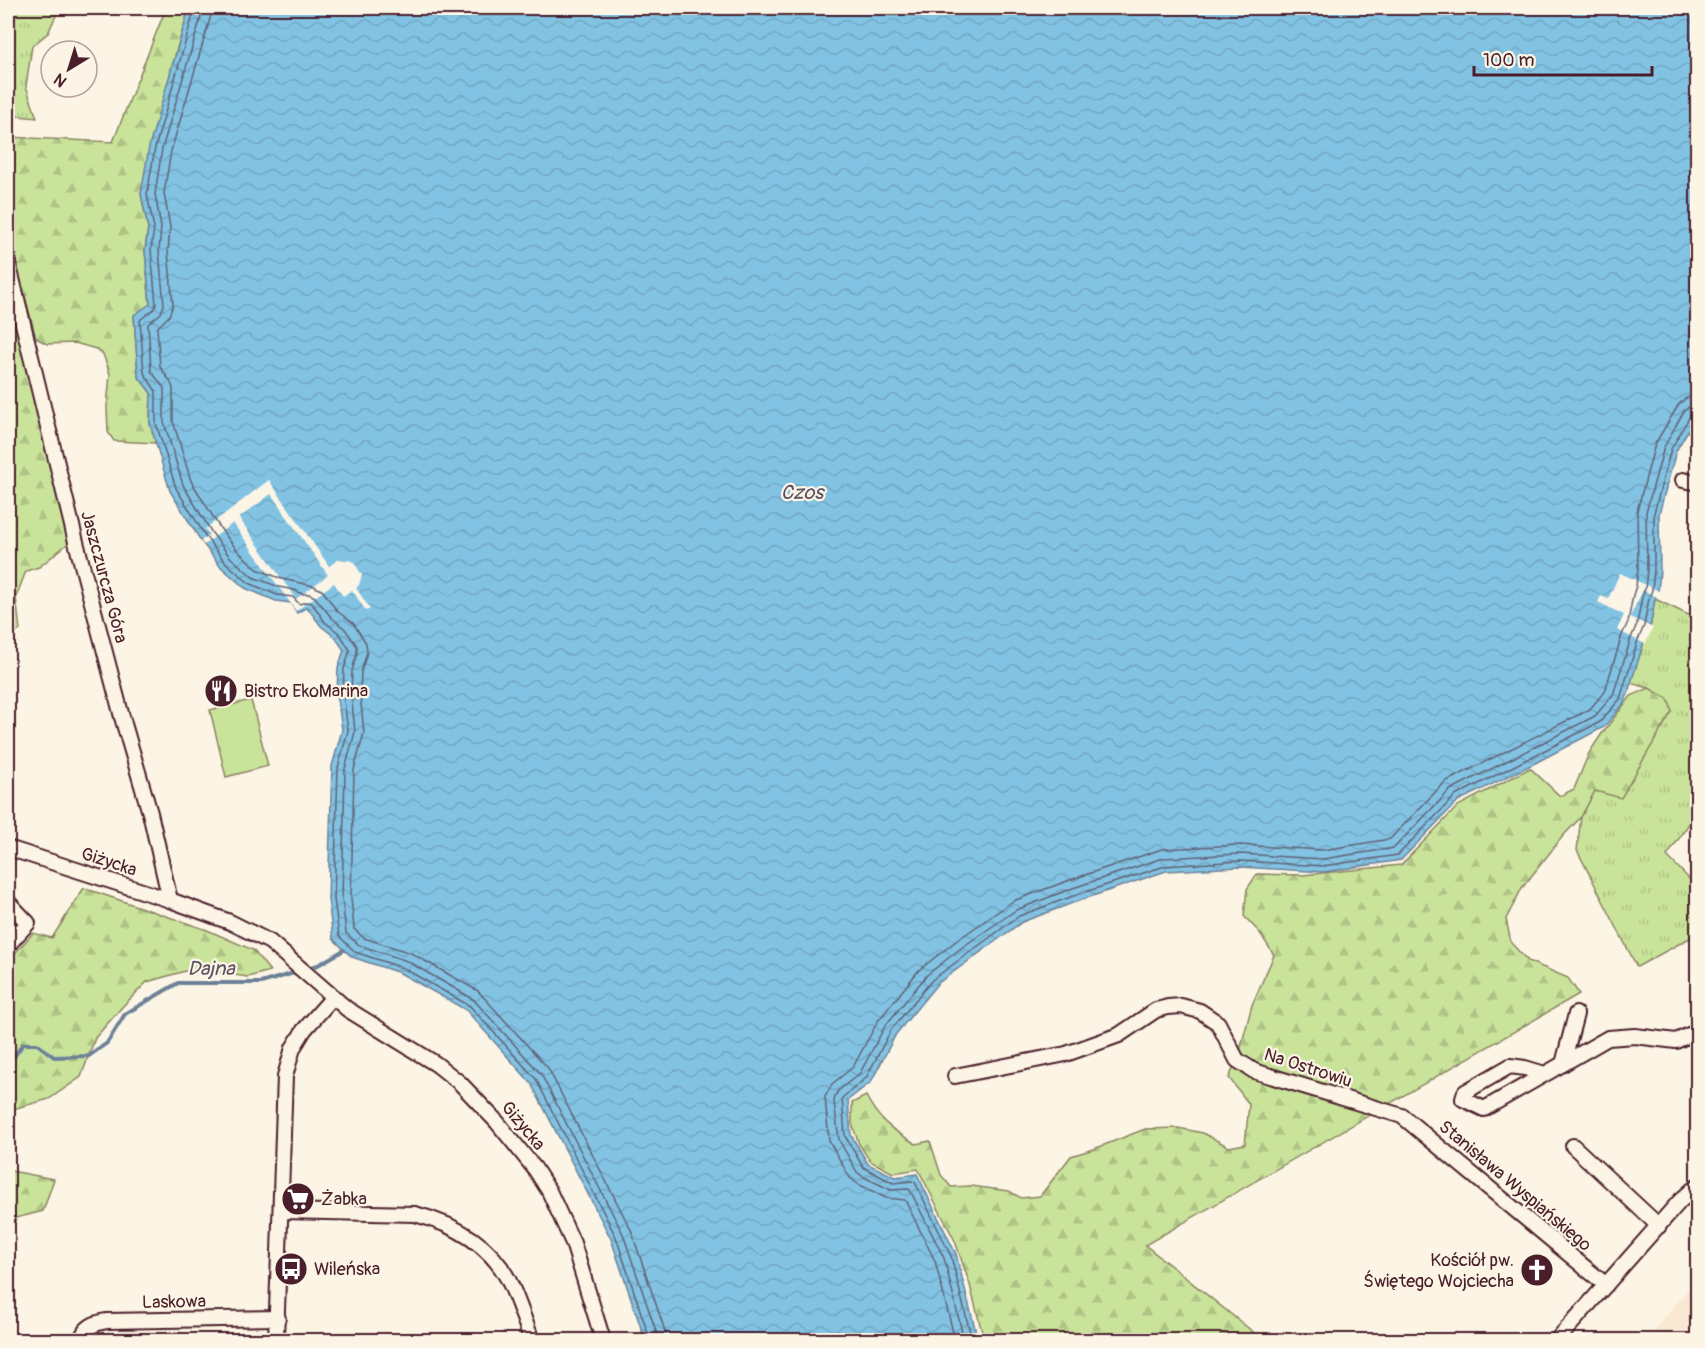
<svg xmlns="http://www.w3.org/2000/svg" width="1705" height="1348" font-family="Pangolin,sans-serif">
<defs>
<pattern id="grass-tufts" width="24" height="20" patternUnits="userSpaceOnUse" patternTransform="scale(1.5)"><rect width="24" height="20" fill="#c9e49a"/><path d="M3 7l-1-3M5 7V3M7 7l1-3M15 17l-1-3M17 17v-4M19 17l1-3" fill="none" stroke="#aec385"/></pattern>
<pattern id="forest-firs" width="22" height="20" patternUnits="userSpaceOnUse" patternTransform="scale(1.5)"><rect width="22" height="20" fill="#c9e49a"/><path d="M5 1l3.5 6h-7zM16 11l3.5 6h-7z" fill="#aec385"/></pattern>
<pattern id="water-waves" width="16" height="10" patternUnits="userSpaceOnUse" patternTransform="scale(1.5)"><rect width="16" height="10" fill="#82c3e3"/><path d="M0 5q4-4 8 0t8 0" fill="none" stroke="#72a7c3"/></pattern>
</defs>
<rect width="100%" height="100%" fill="#fcf5e5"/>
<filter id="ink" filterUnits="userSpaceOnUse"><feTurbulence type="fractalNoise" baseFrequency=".0167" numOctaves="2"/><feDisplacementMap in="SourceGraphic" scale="12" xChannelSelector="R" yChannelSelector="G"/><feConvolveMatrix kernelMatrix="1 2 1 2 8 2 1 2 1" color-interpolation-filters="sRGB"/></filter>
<g filter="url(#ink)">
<!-- built -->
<polygon fill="#fae9d2" points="1697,1279 1697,1340 1657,1340 1653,1336 1659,1324"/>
<!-- grass -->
<g fill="url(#grass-tufts)" stroke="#8a8262" stroke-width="1.5">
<polygon points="8,8 93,8 93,12 58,11 48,33 32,46 26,86 37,118 8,115"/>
<polygon points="1655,599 1697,619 1697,812 1667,856 1697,887 1697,934 1637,967 1577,850 1581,817 1595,790 1651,746 1672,711 1649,688 1630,683 1644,642 1650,628"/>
</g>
<!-- forest -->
<g fill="url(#forest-firs)" stroke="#8a8262" stroke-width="1.5">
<polygon points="166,8 183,8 188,13 177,48 141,194 148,228 145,250 150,305 134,316 138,376 151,393 150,424 156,443 114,441 108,432 107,407 110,374 103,354 96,349 75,343 47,344 36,338 8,232 8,137 113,142"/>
<polygon points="8,297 71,541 39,567 26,571 16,597 20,630 8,636"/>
<path d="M1649,688L1668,699L1672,711L1621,798L1595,791L1581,817L1563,836L1522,888L1506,919L1511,943L1528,961L1568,978L1579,994L1145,1245L1263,1340H1232L1222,1333L1217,1340H984L970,1285L955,1241L918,1169L893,1173L870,1161L859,1144L852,1124V1103L866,1096C879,1121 892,1130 916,1144L930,1141L941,1175L951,1187L971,1186L1009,1191L1021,1198L1040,1196L1071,1156L1094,1149L1145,1129L1178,1128L1203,1133L1229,1147L1245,1144L1249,1104L1229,1078L1239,1054L1252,1005L1274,955L1260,933L1244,916L1247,889L1257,874L1303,875L1401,865L1458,806L1530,768L1560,796L1574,789L1589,753L1603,732L1631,696Z"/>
<polygon points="84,888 207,930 253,950 270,971 248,977 192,969 147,982 122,1007 95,1038 81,1077 49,1099 9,1110 8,1113 8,961 33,933 52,938"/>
<polygon points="8,1167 11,1171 54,1179 43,1211 8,1220"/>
</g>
<!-- pitch -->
<polygon fill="#c9e49a" stroke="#8a8262" stroke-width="1.5" points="251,700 268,766 226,777 210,710"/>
<!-- water -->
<polygon fill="url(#water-waves)" stroke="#6c8199" stroke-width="1.5" points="189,8 1697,8 1697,415 1676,451 1659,514 1660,570 1658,592 1655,599 1650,628 1644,642 1625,702 1604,727 1537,762 1458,801 1401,860 1324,872 1240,867 1166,871 1078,901 1022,922 937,984 896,1034 871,1082 848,1100 851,1135 868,1164 895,1177 917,1174 956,1254 978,1340 645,1340 611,1239 531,1083 466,1010 400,973 352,957 333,939 328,899 332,766 342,730 337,694 338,668 344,650 335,637 321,626 307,607 297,613 291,603 276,601 245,588 220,566 201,541 170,491 150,424 151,393 138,376 134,315 150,304 145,250 148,228 141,194 149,147"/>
<!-- pier -->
<g fill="#fcf5e5" fill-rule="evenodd">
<path d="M269,480L329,566L339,559L353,561L362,575L359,585L356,588L370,609L366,611L352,590L343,596L334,583L296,611L233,523L204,545L201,541L209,534L205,529ZM271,494L328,575L296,599L239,518Z"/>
<polygon points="1620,573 1661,592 1659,598 1643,590 1630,617 1653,628 1645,644 1617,630 1624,615 1598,602 1601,596 1608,599"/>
</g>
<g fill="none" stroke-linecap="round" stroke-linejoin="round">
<!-- shore -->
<g stroke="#606175" stroke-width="1.5">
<polyline points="195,8 155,148 147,194 154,228 151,250 156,304 154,309 140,320 144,373 156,391 156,423 176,488 206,537 225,562 249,583 277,595 293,597 299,604 307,602 312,603 325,622 340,634 350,650 344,669 343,693 348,731 338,768 334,899 339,936 355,952 403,968 470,1006 536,1079 616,1237 650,1340"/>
<polyline points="203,8 201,17 162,149 155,194 161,227 159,251 164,305 161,313 148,324 151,371 164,388 164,422 183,485 212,533 230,557 253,577 279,587 294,590 302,594 309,594 315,597 331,617 345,629 357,646 357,653 352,671 351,693 355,732 345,769 342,899 346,933 359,945 407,961 473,999 541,1074 623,1234 657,1334 658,1340"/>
<polyline points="212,8 210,19 171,151 164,193 170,227 168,251 173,305 169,316 157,328 160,367 170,381 173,388 173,421 191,481 220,528 237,550 257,569 282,579 314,586 323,591 337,611 353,623 366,643 367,652 361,672 360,693 364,733 354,770 351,898 354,929 364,938 411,953 478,991 548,1068 631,1230 665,1331 667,1340"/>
<polyline points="955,1340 935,1261 905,1200 886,1198 858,1184 850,1178 829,1141 825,1097 832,1084 853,1067 878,1021 919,970 956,941 1013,901 1070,880 1162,849 1240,845 1323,850 1390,839 1445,782 1590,709 1605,691 1622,635 1628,622 1633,595 1636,586 1638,569 1637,511 1655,444 1679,404 1686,398 1698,396"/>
<polyline points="964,1340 944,1258 910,1190 908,1189 891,1190 862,1176 857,1172 839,1140 834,1102 835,1096 838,1091 860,1073 885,1026 927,975 961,948 1016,910 1073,888 1163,858 1240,854 1323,859 1394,848 1450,790 1595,716 1613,695 1631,638 1637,624 1642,597 1645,589 1647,570 1646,512 1664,447 1684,411 1690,406 1698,405"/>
<polyline points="972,1340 951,1256 915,1182 912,1181 893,1183 863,1167 845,1136 842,1098 866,1078 891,1030 932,980 1019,916 1076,895 1165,866 1240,861 1323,866 1398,855 1455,796 1600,722 1620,699 1638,640 1644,626 1649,598 1652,590 1654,570 1654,513 1671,449 1690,416 1698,413"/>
</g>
<!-- stream -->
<g stroke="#6c8199" stroke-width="4">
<polyline points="307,968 318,965 344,950"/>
<polyline points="8,1065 23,1044 37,1044 54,1057 89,1056 107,1043 125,1014 178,983 261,983 297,972"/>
</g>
<defs>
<g id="minor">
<polyline points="8,262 76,542 122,717 150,813 170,900"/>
<polyline points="1683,480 1698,483"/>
<polyline points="8,848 170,900 230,922 270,942 347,1009 436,1064 460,1083 497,1122 535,1169 549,1191 573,1243 603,1340"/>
<polyline points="8,902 28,923 8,945"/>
<polyline points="1563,1064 1576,1014"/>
<polyline points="1545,1074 1525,1068 1510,1066 1465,1092 1463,1099 1484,1109 1608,1038 1635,1036 1676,1041 1698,1031"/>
<polyline points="955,1076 1066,1054 1119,1035 1156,1010 1168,1007 1181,1006 1200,1011 1218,1023 1237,1060 1254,1071 1402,1116 1606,1285"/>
<polyline points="1573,1146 1659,1226"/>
<path d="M282,1211L415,1214C453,1224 489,1243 508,1279C518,1299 524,1320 532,1340"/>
<path d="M81,1340C85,1327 94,1323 107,1321L278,1318"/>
<polyline points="276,1340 285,1076 293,1048 304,1030 333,997"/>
<polyline points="1557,1340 1680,1201 1698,1185"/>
</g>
</defs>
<!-- minor casing -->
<use href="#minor" stroke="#4a1f2b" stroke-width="18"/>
<!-- minor -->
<use href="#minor" stroke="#fcf5e5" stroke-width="14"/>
</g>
</g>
<!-- icons -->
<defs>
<symbol id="restaurant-disc" viewBox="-11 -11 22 22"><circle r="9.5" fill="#4a1f2b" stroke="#fcf5e5"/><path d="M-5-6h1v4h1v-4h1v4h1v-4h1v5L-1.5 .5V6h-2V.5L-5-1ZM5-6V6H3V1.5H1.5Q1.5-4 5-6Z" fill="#fff"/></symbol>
<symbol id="supermarket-disc" viewBox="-11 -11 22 22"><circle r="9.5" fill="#4a1f2b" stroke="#fcf5e5"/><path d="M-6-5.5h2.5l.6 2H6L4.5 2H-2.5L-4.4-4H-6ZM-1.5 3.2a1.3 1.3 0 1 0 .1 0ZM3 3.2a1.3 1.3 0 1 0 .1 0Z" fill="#fff"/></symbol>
<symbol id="bus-disc" viewBox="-11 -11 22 22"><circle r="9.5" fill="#4a1f2b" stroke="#fcf5e5"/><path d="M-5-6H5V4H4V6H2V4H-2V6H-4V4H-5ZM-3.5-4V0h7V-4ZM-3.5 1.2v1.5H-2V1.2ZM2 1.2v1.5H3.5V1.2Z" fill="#fff"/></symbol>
<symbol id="church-disc" viewBox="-11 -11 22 22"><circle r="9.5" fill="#4a1f2b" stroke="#fcf5e5"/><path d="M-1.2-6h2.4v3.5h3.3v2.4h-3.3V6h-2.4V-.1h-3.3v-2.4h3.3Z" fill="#fff"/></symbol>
</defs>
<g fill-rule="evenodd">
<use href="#restaurant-disc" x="202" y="672" width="38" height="38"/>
<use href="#supermarket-disc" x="279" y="1180" width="38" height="38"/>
<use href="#bus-disc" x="272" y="1250" width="38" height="38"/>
<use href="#church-disc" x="1518" y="1251" width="38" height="38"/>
</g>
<g text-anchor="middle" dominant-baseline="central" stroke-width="4.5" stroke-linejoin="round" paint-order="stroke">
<!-- street labels -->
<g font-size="18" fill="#4a1f2b" stroke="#fcf5e5">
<text transform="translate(104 577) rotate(75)">Jaszczurcza Góra</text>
<text transform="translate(109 862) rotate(18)">Giżycka</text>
<text transform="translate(1308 1068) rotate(18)">Na Ostrowiu</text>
<text transform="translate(523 1126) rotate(50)">Giżycka</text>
<text transform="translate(1515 1186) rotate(40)">Stanisława Wyspiańskiego</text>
<text transform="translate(174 1302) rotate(-1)">Laskowa</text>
</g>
<!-- poi labels -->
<g font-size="18" fill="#4a1f2b" stroke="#fcf5e5" text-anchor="start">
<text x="244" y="691">Bistro EkoMarina</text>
<text x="321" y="1199">Żabka</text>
<text x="1514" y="1260" text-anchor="end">Kościół pw.<tspan x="1514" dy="21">Świętego Wojciecha</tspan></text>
<text x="314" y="1269">Wileńska</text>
</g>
<!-- water labels -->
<g font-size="20" font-style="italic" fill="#5b5062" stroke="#fcf5e5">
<text x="802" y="492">Czos</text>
<text x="211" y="968">Dajna</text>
</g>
</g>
<!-- margin -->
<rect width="1705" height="1348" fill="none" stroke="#fcf5e5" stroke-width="30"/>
<rect x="15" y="15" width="1675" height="1318" fill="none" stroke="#4a1f2b" stroke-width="2" filter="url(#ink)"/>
<!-- north arrow -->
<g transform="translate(69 69) rotate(218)"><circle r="28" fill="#fcf5e5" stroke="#b59f9b" stroke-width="1.5"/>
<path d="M0-4.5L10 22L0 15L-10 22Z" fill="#4a1f2b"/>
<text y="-9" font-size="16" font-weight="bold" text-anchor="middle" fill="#4a1f2b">N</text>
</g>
<!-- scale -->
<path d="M1474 66v9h178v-9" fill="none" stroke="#4a1f2b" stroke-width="3"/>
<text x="1483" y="66" font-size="18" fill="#4a1f2b" stroke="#fcf5e5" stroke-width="4.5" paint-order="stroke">100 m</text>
</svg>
